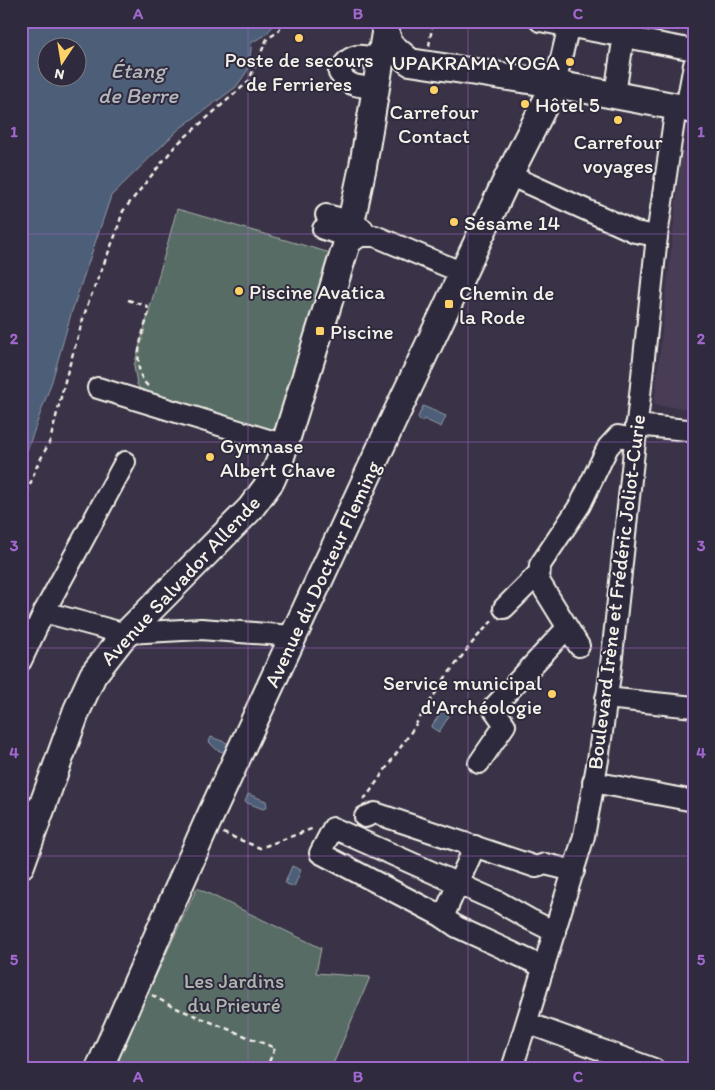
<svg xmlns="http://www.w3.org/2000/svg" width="715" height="1090" font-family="Itim,sans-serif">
<rect width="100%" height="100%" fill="#3a3348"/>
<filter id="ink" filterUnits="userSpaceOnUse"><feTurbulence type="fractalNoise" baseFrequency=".02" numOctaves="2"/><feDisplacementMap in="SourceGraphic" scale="10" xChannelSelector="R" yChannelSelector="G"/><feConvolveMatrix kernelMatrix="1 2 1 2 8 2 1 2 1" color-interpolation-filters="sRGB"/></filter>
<g filter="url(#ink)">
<!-- built -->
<polygon fill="#483e55" points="680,151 694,153 694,409 654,405 670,259 681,158"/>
<!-- green -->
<g fill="#586c66" stroke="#a6aea7">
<polygon points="177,209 334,254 281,424 265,433 146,399 137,384 134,366"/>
<polygon points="197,888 321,948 316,973 370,977 331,1069 112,1069"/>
</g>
<!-- water -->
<g fill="#4e5e78" stroke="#9099a5" fill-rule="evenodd">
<path d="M21,21H278L264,36L252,42L248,70L236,87L179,129L111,196L71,314L52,381L21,467ZM48,48H78V78H48Z"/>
<polygon points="423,406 446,416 441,427 424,419 422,422 419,420 418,417"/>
<polygon points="442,711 449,716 439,732 431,727"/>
<polygon points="211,737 230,744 226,753 217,750 209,742"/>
<polygon points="248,794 266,801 267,807 263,809 245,802"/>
<polygon points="292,866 301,870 294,887 285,883"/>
</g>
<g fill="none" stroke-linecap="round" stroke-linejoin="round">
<defs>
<g id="minor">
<polyline points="540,21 694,50"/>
<polyline points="555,84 570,21"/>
<path d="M375,88C359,86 349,87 339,73C349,51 360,55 380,59"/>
<polyline points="615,94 626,21"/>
<polyline points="686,108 694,65"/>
<polyline points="509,175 635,232 657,236"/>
<polyline points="326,215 350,221 363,229"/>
<polyline points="323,229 347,236"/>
<polyline points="346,246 360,236 375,236 463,273"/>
<polyline points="98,388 285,445"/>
<polyline points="636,425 687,430 694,433"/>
<polyline points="504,608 539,573"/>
<polyline points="44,612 126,634"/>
<polyline points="127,633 201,629 293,636"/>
<polyline points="579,646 539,581 540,565 580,505 608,447 618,436 635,439"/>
<polyline points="21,661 44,612 125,462"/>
<polyline points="606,698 694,707"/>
<polyline points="479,763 505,725 493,708 567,628"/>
<polyline points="593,782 694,801"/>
<polyline points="21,804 35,826"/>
<polyline points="365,817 375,813 536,867 545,864 574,871"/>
<polyline points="443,917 475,846"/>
<polyline points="544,967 457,927 441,916 320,853 333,828 499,902 529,919 555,932"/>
<polyline points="527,1023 654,1069"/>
<polyline points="512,1069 584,836 598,760 610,675 657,236 676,107"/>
</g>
<g id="major">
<polyline points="385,31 390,45 410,62 555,84 694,110"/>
<polyline points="21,865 77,710 93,675 121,639 250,509 271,481 279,463 346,246 363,166 387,21"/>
<polyline points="99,1069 207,823 391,425 509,175 555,84"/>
</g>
</defs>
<!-- minor casing -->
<use href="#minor" stroke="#f4f1e8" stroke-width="24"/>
<!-- major casing -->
<use href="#major" stroke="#f4f1e8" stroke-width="30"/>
<!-- path -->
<g stroke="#f4f1e8" stroke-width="2.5" stroke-dasharray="5 4" stroke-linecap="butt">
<polyline points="429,46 433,21"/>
<path d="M128,300L147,306L149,312C143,333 129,368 148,386"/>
<polyline points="21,538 26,496 36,468 50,441 66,377 87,306 115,236 123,211 176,145 248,82 267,39 279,31 282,21"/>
<polyline points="363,799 367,796 409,735 445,678 476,638 493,620"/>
<polyline points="223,833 260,848 314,828"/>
<polyline points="152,995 171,1006 275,1048 266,1069"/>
</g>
<!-- minor -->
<use href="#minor" stroke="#2f2a3d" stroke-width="20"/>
<!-- major -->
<use href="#major" stroke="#2f2a3d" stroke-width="26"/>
</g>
</g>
<!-- grid -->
<path fill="none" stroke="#9f67cb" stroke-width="1" stroke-opacity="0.55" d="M248,21V1069M468,21V1069M21,234H694M21,442H694M21,648H694M21,856H694"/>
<!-- markers -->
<g fill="#ffd166" stroke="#2f2a3d" stroke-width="2">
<circle cx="299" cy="38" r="5"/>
<circle cx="570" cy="62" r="5"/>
<circle cx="434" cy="90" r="5"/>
<circle cx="525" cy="104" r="5"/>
<circle cx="618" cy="120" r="5"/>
<circle cx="454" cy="222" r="5"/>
<circle cx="239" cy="291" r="5"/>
<rect x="444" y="299" width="10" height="10" rx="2.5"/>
<rect x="315" y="326" width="10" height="10" rx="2.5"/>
<circle cx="210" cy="457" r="5"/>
<circle cx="552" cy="694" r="5"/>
</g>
<g text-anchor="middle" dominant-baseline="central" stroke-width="4" stroke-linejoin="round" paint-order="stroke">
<!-- poi labels -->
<g font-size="21" fill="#f4f1e8" stroke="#2f2a3d" text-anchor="start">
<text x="299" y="59" text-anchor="middle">Poste de secours<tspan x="299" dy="24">de Ferrieres</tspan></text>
<text x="560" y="62" text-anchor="end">UPAKRAMA YOGA</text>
<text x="535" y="104">Hôtel 5</text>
<text x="434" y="111" text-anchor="middle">Carrefour<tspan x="434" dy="24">Contact</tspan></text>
<text x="618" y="141" text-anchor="middle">Carrefour<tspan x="618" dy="24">voyages</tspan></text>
<text x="464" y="222">Sésame 14</text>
<text x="249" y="291">Piscine Avatica</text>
<text x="459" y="292">Chemin de<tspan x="459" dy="24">la Rode</tspan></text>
<text x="330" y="331">Piscine</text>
<text x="220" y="445">Gymnase<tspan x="220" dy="24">Albert Chave</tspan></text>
<text x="542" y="682" text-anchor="end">Service municipal<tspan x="542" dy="24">d'Archéologie</tspan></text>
</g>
<!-- street labels -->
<g font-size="21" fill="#f4f1e8" stroke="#2f2a3d">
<text transform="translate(322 574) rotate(-65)">Avenue du Docteur Fleming</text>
<text transform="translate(180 580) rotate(-47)">Avenue Salvador Allende</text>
<text transform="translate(616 592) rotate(-83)">Boulevard Irène et Frédéric Joliot-Curie</text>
</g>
<!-- park labels -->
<g font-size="21" fill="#aeb5ae" stroke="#2f2a3d">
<text x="234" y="980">Les Jardins<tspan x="234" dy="24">du Prieuré</tspan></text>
</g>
<!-- water labels -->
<g font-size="22" font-style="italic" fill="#b2b6bb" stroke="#2f2a3d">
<text x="138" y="70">Étang<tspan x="138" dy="25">de Berre</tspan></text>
</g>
</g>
<!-- margin -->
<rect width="715" height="1090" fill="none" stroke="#2f2a3d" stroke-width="55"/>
<!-- north arrow -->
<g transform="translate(62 62) rotate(192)"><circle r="24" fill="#2f2a3d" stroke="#7e7a81"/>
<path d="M0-4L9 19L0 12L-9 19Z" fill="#ffd166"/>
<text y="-8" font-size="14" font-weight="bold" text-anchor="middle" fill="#f4f1e8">N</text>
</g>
<rect x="28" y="28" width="660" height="1034" fill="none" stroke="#9f67cb" stroke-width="2"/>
<g font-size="16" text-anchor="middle" font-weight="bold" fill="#9f67cb">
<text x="138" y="19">A</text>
<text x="358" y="19">B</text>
<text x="578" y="19">C</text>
<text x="14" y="137">1</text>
<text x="701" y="137">1</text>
<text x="14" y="344">2</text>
<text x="701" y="344">2</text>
<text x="14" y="551">3</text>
<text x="701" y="551">3</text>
<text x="14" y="758">4</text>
<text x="701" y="758">4</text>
<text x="14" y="965">5</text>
<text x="701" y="965">5</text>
<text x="138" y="1082">A</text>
<text x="358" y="1082">B</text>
<text x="578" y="1082">C</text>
</g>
</svg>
